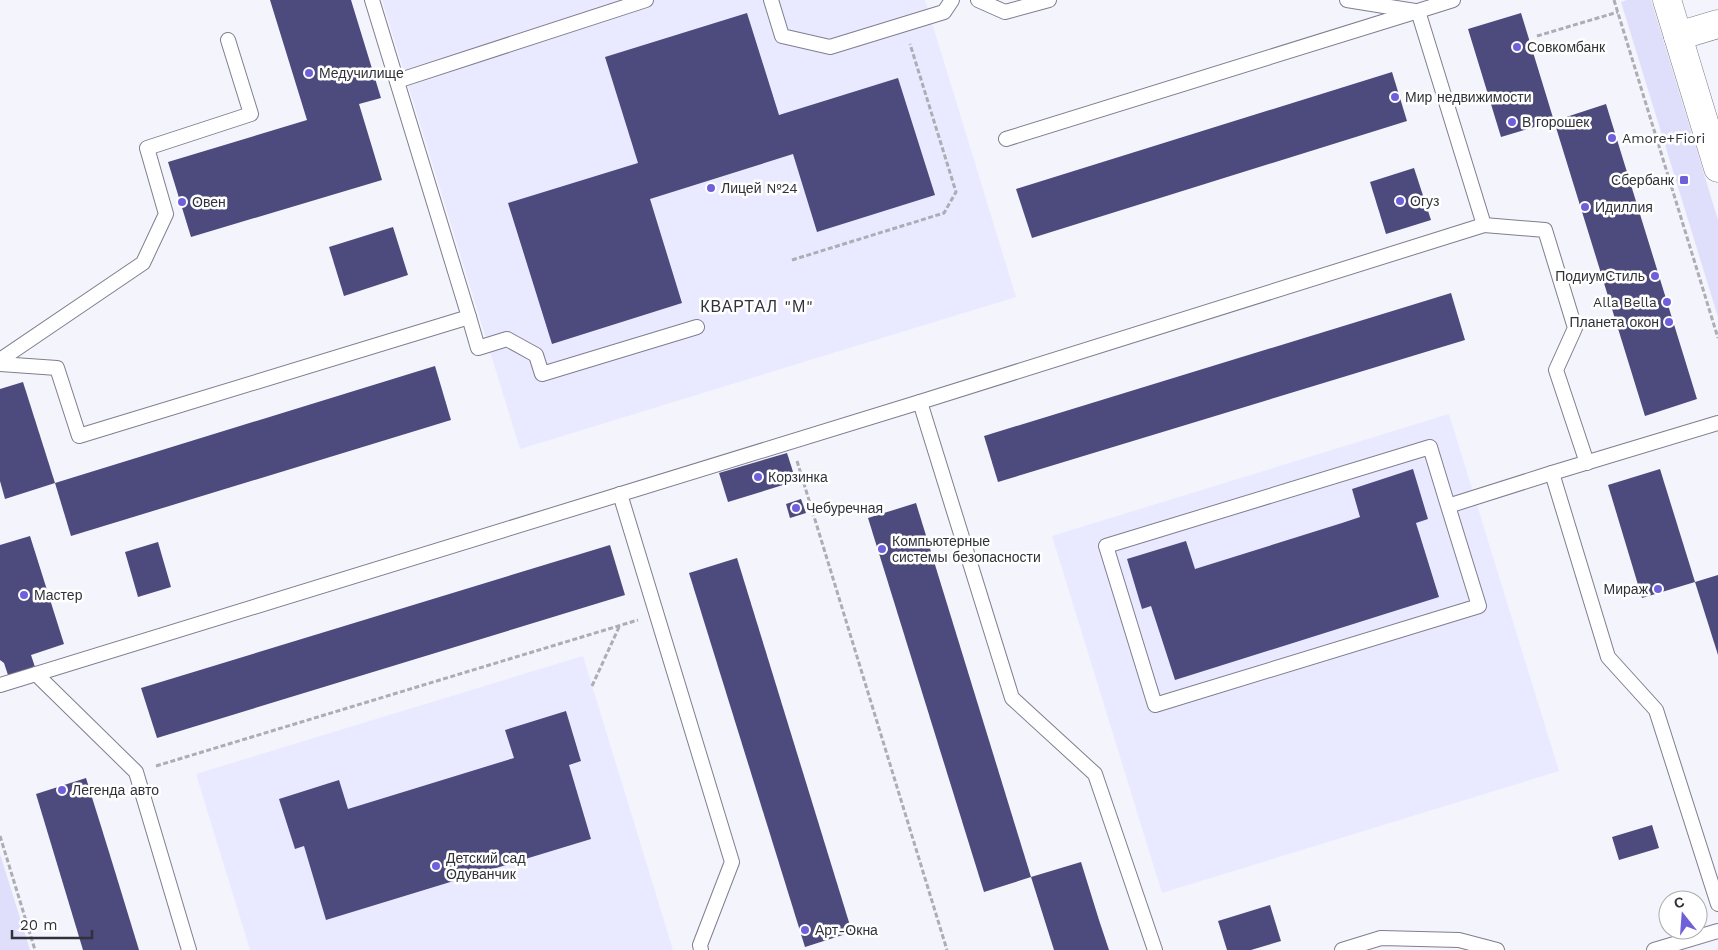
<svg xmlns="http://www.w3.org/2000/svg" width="1718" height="950" font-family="'Work Sans',sans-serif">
<rect width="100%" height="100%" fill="#f4f4fc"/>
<!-- built -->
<g fill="#e9eaff">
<polygon points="382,0 925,0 1016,297 520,449"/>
<polygon points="1449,414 1559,771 1162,893 1052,536"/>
<polygon points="583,656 673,950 250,950 196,774"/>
</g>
<!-- green -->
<g fill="#dfdffb">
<polygon points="1627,0 1651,0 1718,220 1718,317 1621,2"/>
<polygon points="0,854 30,950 0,950"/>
</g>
<!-- building -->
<g fill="#4d4a7d">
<polygon points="270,0 351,0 381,98 359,104 382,180 191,237 168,162 307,120"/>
<polygon points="747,13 779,115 898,78 935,195 817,232 793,154 650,199 682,303 552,344 508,203 638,163 605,57"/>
<polygon points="1521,13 1554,121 1606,104 1697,399 1645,416 1554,121 1501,137 1468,29"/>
<polygon points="1392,72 1407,121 1032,238 1016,189"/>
<polygon points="1414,168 1431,220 1386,234 1370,182"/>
<polygon points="393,227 408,275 344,296 329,247"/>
<polygon points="1451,293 1465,340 998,482 984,436"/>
<polygon points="435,366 451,420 71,536 55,483"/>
<polygon points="23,382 55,483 5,499 0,481 0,389"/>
<polygon points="787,453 796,481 728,502 719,473"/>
<polygon points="1413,469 1428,519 1416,523 1439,597 1175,680 1151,606 1142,609 1127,559 1186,541 1195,569 1342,523 1360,517 1352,489"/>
<polygon points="1660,469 1695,582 1642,598 1608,485"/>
<polygon points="801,499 806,513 790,518 786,504"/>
<polygon points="916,503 1031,877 984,892 868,518"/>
<polygon points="30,536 64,644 31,655 35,667 8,675 4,663 0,660 0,545"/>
<polygon points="158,542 171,587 138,597 125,552"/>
<polygon points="610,545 625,595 157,738 141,688"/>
<polygon points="737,558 852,932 805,947 689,573"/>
<polygon points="1718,575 1718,655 1695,582"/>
<polygon points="566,711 581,761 569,765 591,839 326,920 304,846 295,849 279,799 339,780 348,809 514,758 505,730"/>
<polygon points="86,778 109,852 139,950 83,950 36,794"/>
<polygon points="1652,825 1659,848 1619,860 1612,837"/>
<polygon points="1081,862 1099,920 1109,950 1054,950 1031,877"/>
<polygon points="1270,905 1281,941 1251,950 1227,950 1218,921"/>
</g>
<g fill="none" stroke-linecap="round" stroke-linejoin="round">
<defs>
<g id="lane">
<polyline points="771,0 782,36 830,47 944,12 952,0"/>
<polyline points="978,0 1005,12 1049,0"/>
<polyline points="1347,0 1415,11"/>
<polyline points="397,81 646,0"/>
<polyline points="1006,139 1418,11"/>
<polyline points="1484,225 1545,230 1575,328 1556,370 1587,463"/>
<polyline points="469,317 478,348 507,339 536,355 542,374 697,327"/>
<polyline points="0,360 143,263 166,214 147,148 251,114 228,40"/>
<polyline points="0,364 57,368 79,436 469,317 372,0"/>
<polyline points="920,402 1012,698 1095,774 1155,950"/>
<polyline points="1718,423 1552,473 1608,657 1656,710 1718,904"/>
<polyline points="620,494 732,862 700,945 701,950"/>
<polyline points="1448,506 1479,606 1155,705 1106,546 1430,447 1448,506 1552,473"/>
<polyline points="36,674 136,772 189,950"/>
<polyline points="0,685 920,402 1484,225 1418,11 1453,0"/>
<polyline points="1342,950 1381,938 1459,940 1497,950"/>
<polyline points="1654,950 1718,931"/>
</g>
<polyline id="street" points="1678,36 1718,24"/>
<polyline id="secondary" points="1667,0 1718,168"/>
</defs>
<!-- lane casing -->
<use href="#lane" stroke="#7e7e8f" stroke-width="16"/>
<!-- street casing -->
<use href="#street" stroke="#7e7e8f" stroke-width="29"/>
<!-- secondary casing -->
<use href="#secondary" stroke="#7e7e8f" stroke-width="29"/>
<!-- path -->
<g stroke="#adadb5" stroke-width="3" stroke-dasharray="5 2.5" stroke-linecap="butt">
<polyline points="1614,0 1718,338"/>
<polyline points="1537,36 1618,12"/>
<polyline points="792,260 944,213 956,192 910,44"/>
<polyline points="797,461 947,950"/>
<polyline points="592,686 620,625"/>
<polyline points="156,766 638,620"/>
<polyline points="0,836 35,950"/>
</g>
<!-- lane -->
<use href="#lane" stroke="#fff" stroke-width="14"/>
<!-- street -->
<use href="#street" stroke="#fff" stroke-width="28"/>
<!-- secondary -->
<use href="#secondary" stroke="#fff" stroke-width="28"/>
</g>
<!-- markers -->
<g fill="#6f60da" stroke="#fff" stroke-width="2">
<circle cx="1517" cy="47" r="5"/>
<circle cx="309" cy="73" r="5"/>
<circle cx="1395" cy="97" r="5"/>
<circle cx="1512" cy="122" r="5"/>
<circle cx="1612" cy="138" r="5"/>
<rect x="1679" y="175" width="10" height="10" rx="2.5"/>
<circle cx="711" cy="188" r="5"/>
<circle cx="1400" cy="201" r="5"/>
<circle cx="182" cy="202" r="5"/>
<circle cx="1585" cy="207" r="5"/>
<circle cx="1655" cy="276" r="5"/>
<circle cx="1667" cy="302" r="5"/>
<circle cx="1669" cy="322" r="5"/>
<circle cx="758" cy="477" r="5"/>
<circle cx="796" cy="508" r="5"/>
<circle cx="882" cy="549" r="5"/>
<circle cx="1658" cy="589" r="5"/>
<circle cx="24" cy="595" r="5"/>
<circle cx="62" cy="790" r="5"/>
<circle cx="436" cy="866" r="5"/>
<circle cx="805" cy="930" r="5"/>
</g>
<g text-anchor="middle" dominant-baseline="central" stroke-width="5" stroke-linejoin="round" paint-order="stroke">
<!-- poi labels -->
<g font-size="14" fill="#313239" stroke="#fff" text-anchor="start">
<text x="1527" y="47">Совкомбанк</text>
<text x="319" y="73">Медучилище</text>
<text x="1405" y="97">Мир недвижимости</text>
<text x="1522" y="122">В горошек</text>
<text x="1622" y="138">Amore+Fiori</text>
<text x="1674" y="180" text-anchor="end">Сбербанк</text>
<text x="721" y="188">Лицей №24</text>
<text x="1410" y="201">Огуз</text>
<text x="192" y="202">Овен</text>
<text x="1595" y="207">Идиллия</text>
<text x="1645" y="276" text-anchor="end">ПодиумСтиль</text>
<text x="1657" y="302" text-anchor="end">Alla Bella</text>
<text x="1659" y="322" text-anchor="end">Планета окон</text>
<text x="768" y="477">Корзинка</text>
<text x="806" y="508">Чебуречная</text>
<text x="892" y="541">Компьютерные<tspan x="892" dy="16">системы безопасности</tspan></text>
<text x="1648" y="589" text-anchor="end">Мираж</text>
<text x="34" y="595">Мастер</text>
<text x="72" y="790">Легенда авто</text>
<text x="446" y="858">Детский сад<tspan x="446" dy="16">Одуванчик</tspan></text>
<text x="815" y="930">Арт-Окна</text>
</g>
<!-- quarter labels -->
<g font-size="16" letter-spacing="1" fill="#313239" stroke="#fff">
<text x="757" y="306">КВАРТАЛ "М"</text>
</g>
</g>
<!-- north arrow -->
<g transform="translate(1683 915) rotate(343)"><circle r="24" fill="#ffffff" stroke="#adadb0"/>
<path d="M0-4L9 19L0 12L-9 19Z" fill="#6f60da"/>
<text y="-8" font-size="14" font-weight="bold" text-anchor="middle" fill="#313239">С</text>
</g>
<!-- scale -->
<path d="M12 930v8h80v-8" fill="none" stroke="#313239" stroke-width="2.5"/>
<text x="20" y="930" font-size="15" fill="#313239" stroke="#ffffff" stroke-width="4" paint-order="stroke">20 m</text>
</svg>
